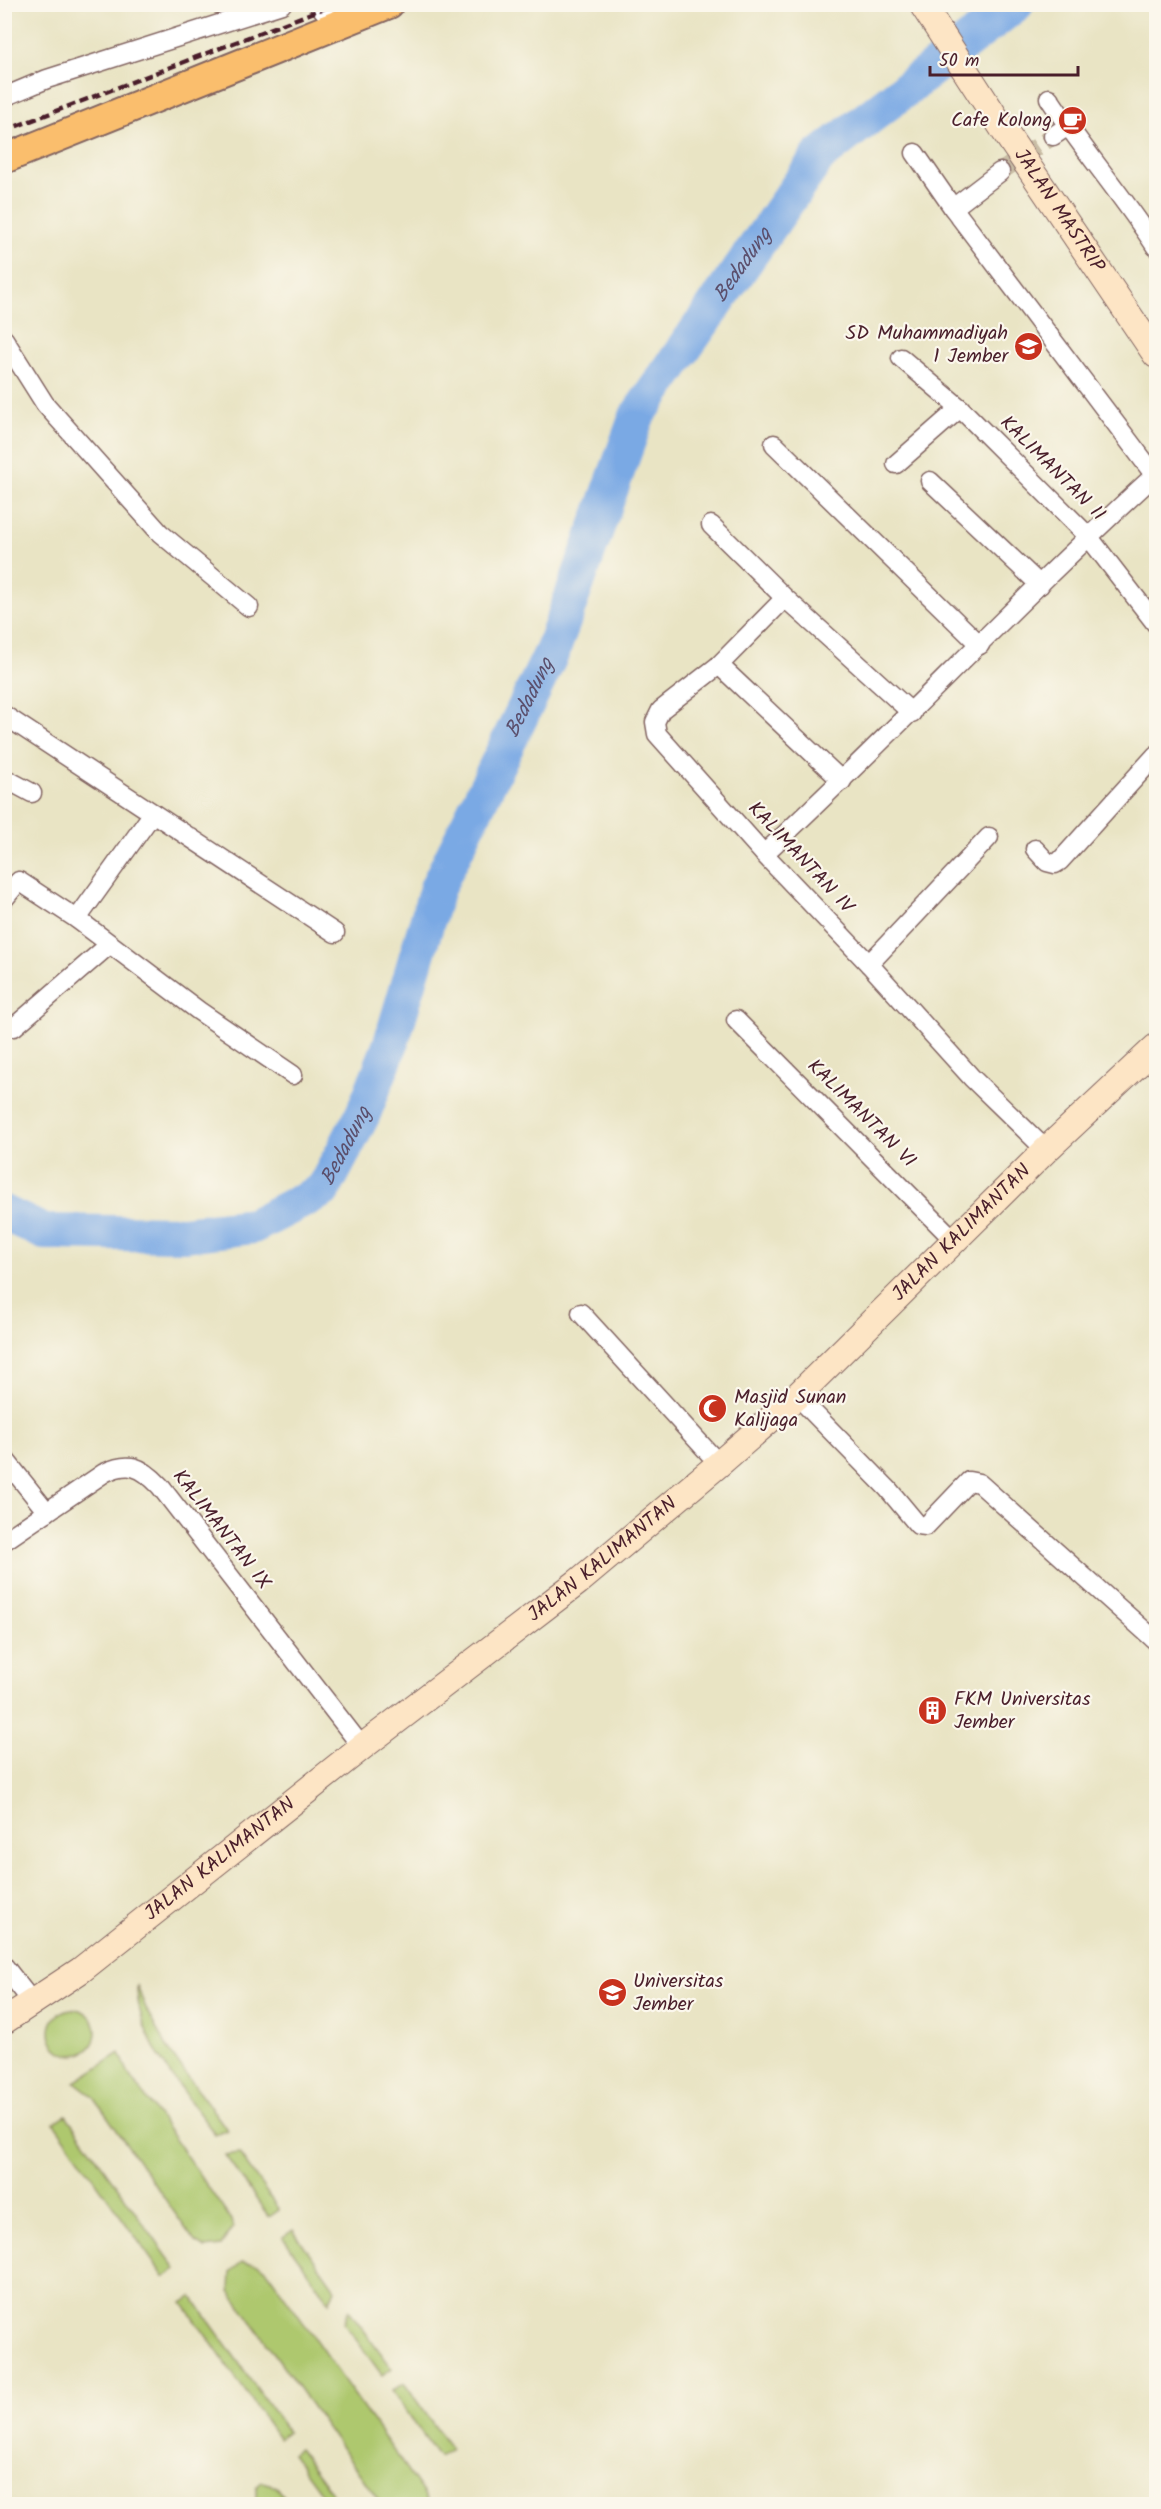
<svg xmlns="http://www.w3.org/2000/svg" width="1161" height="2509" font-family="Kalam,sans-serif">
<rect width="100%" height="100%" fill="#fbf7ec"/>
<filter id="ink" filterUnits="userSpaceOnUse"><feTurbulence type="fractalNoise" baseFrequency=".0167" numOctaves="2"/><feDisplacementMap in="SourceGraphic" scale="12" xChannelSelector="R" yChannelSelector="G"/><feConvolveMatrix kernelMatrix="1 2 1 2 8 2 1 2 1" color-interpolation-filters="sRGB"/></filter>
<filter id="wash" filterUnits="userSpaceOnUse"><feTurbulence type="fractalNoise" baseFrequency=".008" numOctaves="4" result="noise"/><feDisplacementMap in="SourceGraphic" scale="24" xChannelSelector="R" yChannelSelector="G"/><feGaussianBlur stdDeviation="1.35" result="paint"/><feColorMatrix in="noise" values="0 0 0 0 0 0 0 0 0 0 0 0 0 0 0 0 0 1.4 0 .05"/><feComposite in="paint" operator="in"/></filter>
<g filter="url(#wash)">
<rect width="100%" height="100%" fill="#e9e4c4"/>
<!-- green -->
<g fill="#aec86e" stroke="#7c744c" stroke-width="1.5">
<path d="M137,1985C153,2038 196,2085 227,2130L215,2135C184,2090 136,2041 137,1985Z"/>
<circle cx="73" cy="2032" r="23"/>
<polygon points="120,2053 128,2072 231,2220 233,2228 221,2246 205,2248 195,2242 93,2096 75,2082"/>
<polygon points="66,2115 176,2269 164,2277 54,2123"/>
<polygon points="239,2153 279,2210 269,2217 225,2155"/>
<polygon points="293,2230 335,2289 329,2302 283,2237"/>
<polygon points="242,2262 258,2264 265,2268 431,2504 381,2504 230,2291 231,2271"/>
<polygon points="192,2297 288,2432 279,2439 183,2303"/>
<polygon points="349,2310 392,2368 382,2375 344,2323"/>
<polygon points="404,2383 451,2449 439,2457 392,2391"/>
<polygon points="299,2449 340,2504 329,2504 292,2454"/>
<polygon points="262,2482 276,2486 290,2504 256,2504 256,2487"/>
</g>
<g fill="none" stroke-linecap="round" stroke-linejoin="round">
<!-- river -->
<path stroke="#7aa9e4" stroke-width="36" id="s1" d="M4,1213L44,1232L184,1234L253,1226L323,1190L363,1114L391,1043L437,888L552,652L637,416L819,156L1016,4"/>
</g>
</g>
<g filter="url(#ink)">
<g fill="none" stroke-linecap="round" stroke-linejoin="round">
<!-- minor-tunnel -->
<polyline stroke="#c9bda5" stroke-width="18" stroke-dasharray="18 9" stroke-linecap="butt" points="1000,172 1053,136"/>
<defs>
<g id="minor">
<polyline points="318,4 336,25"/>
<polyline points="4,97 47,79 282,4"/>
<path d="M1049,98C1083,150 1123,196 1156,247"/>
<polyline points="1053,136 1068,126"/>
<polyline points="915,153 953,208 1156,477"/>
<polyline points="953,208 1000,172"/>
<polyline points="4,339 45,404 160,533 249,607"/>
<polyline points="901,358 960,408 1088,536 1156,624"/>
<polyline points="774,444 980,645"/>
<polyline points="896,464 960,408"/>
<polyline points="930,481 1040,585"/>
<polyline points="711,525 785,598 912,713"/>
<polyline points="785,598 719,665 661,710 655,722 657,734 764,854 869,964 972,1078 1046,1150"/>
<polyline points="719,665 842,781"/>
<polyline points="4,715 335,933"/>
<polyline points="4,778 32,793"/>
<polyline points="153,813 77,919 199,1011 293,1075"/>
<polyline points="1035,849 1047,862 1055,864 1060,861 1156,755"/>
<path d="M764,854C897,730 1021,597 1155,475"/>
<polyline points="4,899 19,881 77,919"/>
<polyline points="869,964 989,837"/>
<polyline points="736,1020 954,1240"/>
<polyline points="4,1027 14,1027 109,945"/>
<polyline points="581,1313 719,1464"/>
<polyline points="797,1396 888,1489 918,1525 926,1526 969,1481 979,1483 1156,1641"/>
<polyline points="4,1458 47,1512"/>
<path d="M4,1541L104,1473C129,1461 141,1466 160,1486L362,1747"/>
<polyline points="4,1966 33,2003"/>
</g>
<g id="secondary">
<path id="s2" d="M922,4L1005,132L1156,355"/>
<path id="s3" d="M4,2021L81,1970L362,1747L578,1582L719,1464L797,1396L1046,1150L1156,1047"/>
</g>
<polyline id="primary" points="4,159 389,4"/>
</defs>
<!-- minor casing -->
<use href="#minor" stroke="#826461" stroke-width="21"/>
<!-- secondary casing -->
<use href="#secondary" stroke="#826461" stroke-width="28"/>
<!-- primary casing -->
<use href="#primary" stroke="#826461" stroke-width="32"/>
<!-- minor -->
<use href="#minor" stroke="#fff" stroke-width="18"/>
<!-- secondary -->
<use href="#secondary" stroke="#fde5c5" stroke-width="26"/>
<!-- primary -->
<use href="#primary" stroke="#fabe6d" stroke-width="28"/>
<!-- rail -->
<polyline stroke="#4a1f2b" stroke-width="4.5" stroke-dasharray="9 4.5" stroke-linecap="butt" points="4,131 335,4"/>
</g>
</g>
<!-- icons -->
<defs>
<symbol id="cafe-disc" viewBox="-11 -11 22 22"><circle r="9.5" fill="#c8321e" stroke="#fbf7ec"/><path d="M-5.5-4.5H6V0H3Q3 3.5 0 3.5H-2.5Q-5.5 3.5-5.5 0ZM3-3.2v2h1.7v-2ZM-6 4.5H4V6H-6Z" fill="#fff"/></symbol>
<symbol id="school-disc" viewBox="-11 -11 22 22"><circle r="9.5" fill="#c8321e" stroke="#fbf7ec"/><path d="M0-5L7-2L0 1L-7-2ZM-4 1L0 2.5L4 1V4Q0 6-4 4Z" fill="#fff"/></symbol>
<symbol id="mosque-disc" viewBox="-11 -11 22 22"><circle r="9.5" fill="#c8321e" stroke="#fbf7ec"/><path d="M3.5-4.9A6 6 0 1 0 3.5 4.9A5 5 0 1 1 3.5-4.9Z" fill="#fff"/></symbol>
<symbol id="building-disc" viewBox="-11 -11 22 22"><circle r="9.5" fill="#c8321e" stroke="#fbf7ec"/><path d="M-4-6H4V6H1V3H-1V6H-4ZM-2.5-4.3h1.7v1.8h-1.7ZM.8-4.3h1.7v1.8H.8ZM-2.5-1h1.7V.8h-1.7ZM.8-1h1.7V.8H.8Z" fill="#fff"/></symbol>
<symbol id="university-disc" viewBox="-11 -11 22 22"><circle r="9.5" fill="#c8321e" stroke="#fbf7ec"/><path d="M0-5L7-2L0 1L-7-2ZM-4 1L0 2.5L4 1V4Q0 6-4 4Z" fill="#fff"/></symbol>
</defs>
<g fill-rule="evenodd">
<use href="#cafe-disc" x="1056" y="104" width="33" height="33"/>
<use href="#school-disc" x="1012" y="330" width="33" height="33"/>
<use href="#mosque-disc" x="696" y="1392" width="33" height="33"/>
<use href="#building-disc" x="916" y="1694" width="33" height="33"/>
<use href="#university-disc" x="596" y="1976" width="33" height="33"/>
</g>
<g text-anchor="middle" dominant-baseline="central" stroke-width="4.5" stroke-linejoin="round" paint-order="stroke">
<!-- poi labels -->
<g font-size="20" fill="#4a1f2b" stroke="#fbf7ec" text-anchor="start">
<text x="1052" y="121" text-anchor="end">Cafe Kolong</text>
<text x="1008" y="334" text-anchor="end">SD Muhammadiyah<tspan x="1008" dy="23">1 Jember</tspan></text>
<text x="734" y="1398">Masjid Sunan<tspan x="734" dy="23">Kalijaga</tspan></text>
<text x="954" y="1700">FKM Universitas<tspan x="954" dy="23">Jember</tspan></text>
<text x="633" y="1982">Universitas<tspan x="633" dy="23">Jember</tspan></text>
</g>
<!-- street labels -->
<g font-size="20" fill="#4a1f2b" stroke="#fbf7ec">
<text stroke="none"><textPath href="#s2" startOffset="248">JALAN MASTRIP</textPath></text>
<text transform="translate(1052 469) rotate(45)">KALIMANTAN II</text>
<text transform="translate(800 858) rotate(47)">KALIMANTAN IV</text>
<text transform="translate(861 1114) rotate(45)">KALIMANTAN VI</text>
<text stroke="none"><textPath href="#s3" startOffset="1242">JALAN KALIMANTAN</textPath></text>
<text transform="translate(221 1530) rotate(52)">KALIMANTAN IX</text>
<text stroke="none"><textPath href="#s3" startOffset="756">JALAN KALIMANTAN</textPath></text>
<text stroke="none"><textPath href="#s3" startOffset="270">JALAN KALIMANTAN</textPath></text>
</g>
<!-- water labels -->
<g font-size="21" font-style="italic" fill="#5b4f6c" stroke="#fbf7ec">
<text stroke="none"><textPath href="#s1" startOffset="1354">Bedadung</textPath></text>
<text stroke="none"><textPath href="#s1" startOffset="868">Bedadung</textPath></text>
<text stroke="none"><textPath href="#s1" startOffset="382">Bedadung</textPath></text>
</g>
</g>
<!-- margin -->
<rect width="1161" height="2509" fill="none" stroke="#fbf7ec" stroke-width="24"/>
<!-- scale -->
<path d="M930 66v9h148v-9" fill="none" stroke="#4a1f2b" stroke-width="3"/>
<text x="939" y="66" font-size="18" fill="#4a1f2b" stroke="#fbf7ec" stroke-width="4.5" paint-order="stroke">50 m</text>
</svg>
